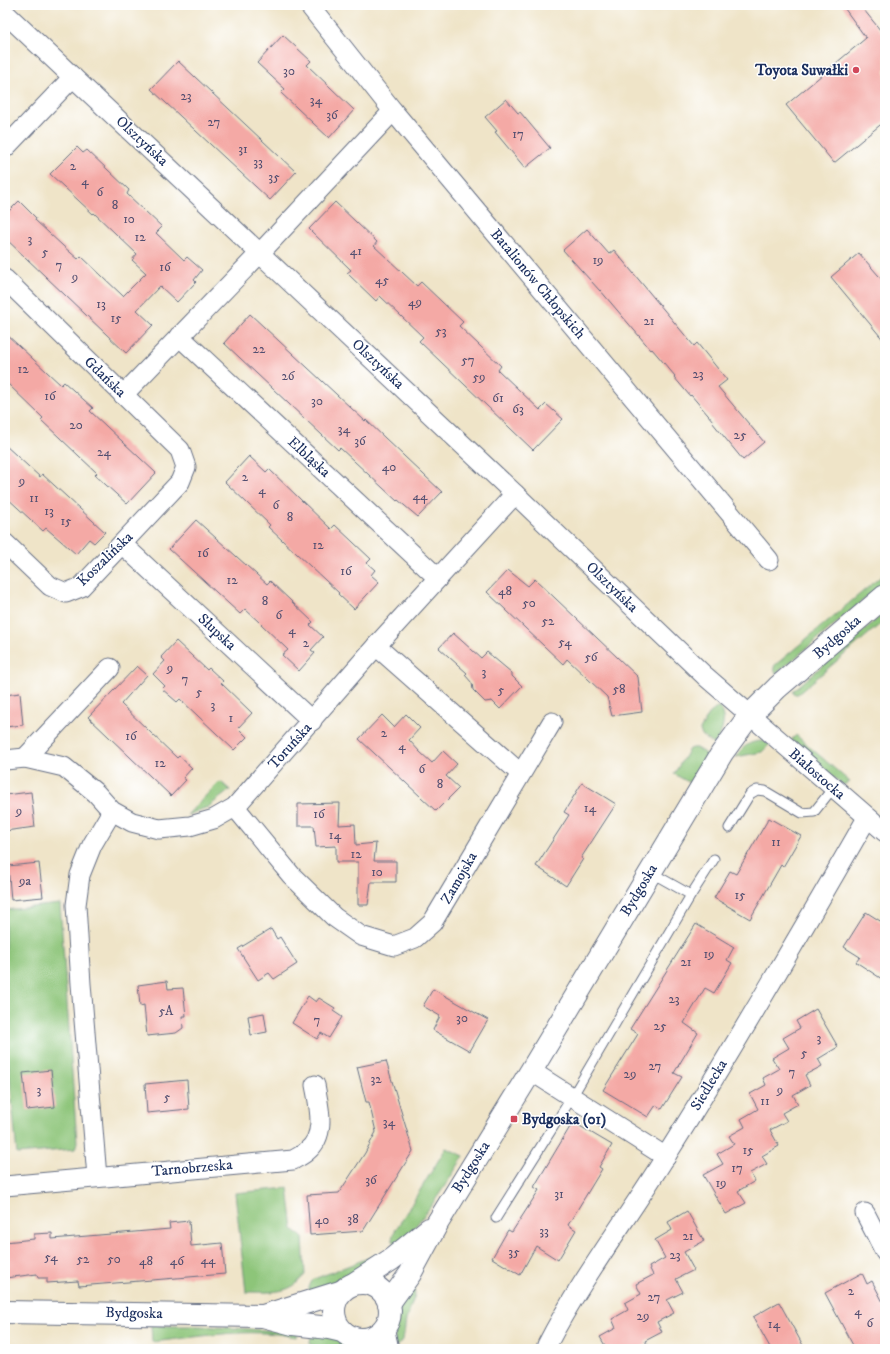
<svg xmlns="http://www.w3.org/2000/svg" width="890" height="1354" font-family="'IM FELL DW Pica',serif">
<rect width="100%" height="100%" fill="#fff"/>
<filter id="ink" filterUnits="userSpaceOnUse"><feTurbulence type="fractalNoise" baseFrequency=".025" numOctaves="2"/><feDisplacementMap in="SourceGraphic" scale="8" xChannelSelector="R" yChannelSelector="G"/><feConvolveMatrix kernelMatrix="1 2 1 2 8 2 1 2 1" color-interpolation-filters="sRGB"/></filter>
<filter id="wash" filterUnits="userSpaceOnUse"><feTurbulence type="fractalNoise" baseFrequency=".012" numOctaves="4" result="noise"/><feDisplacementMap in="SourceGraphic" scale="16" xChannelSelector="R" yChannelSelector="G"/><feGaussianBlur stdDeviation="0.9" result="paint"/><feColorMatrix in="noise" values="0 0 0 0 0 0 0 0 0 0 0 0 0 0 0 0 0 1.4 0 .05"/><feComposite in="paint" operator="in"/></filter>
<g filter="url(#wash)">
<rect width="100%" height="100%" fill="#efe4c8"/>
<!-- green -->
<g fill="#8dc579" stroke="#547a6c">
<polygon points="885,573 885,582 776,674 774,666"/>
<polygon points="885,612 885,620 798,694 795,694 793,691"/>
<path d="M719,706C727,721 723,731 714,744L702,736L700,730L709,714Z"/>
<polygon points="796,735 850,782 843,785 791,740"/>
<path d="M763,741L770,744L762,752L736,757C743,746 750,741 763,741Z"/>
<polygon points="692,748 696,748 708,755 690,783 674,774 689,749"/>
<polygon points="221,782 230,790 208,807 187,815 218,783"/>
<polygon points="60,904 77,1142 75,1149 17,1154 8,1059 5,1059 5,910"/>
<path d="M446,1148L464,1156C443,1189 424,1219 397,1247L392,1240L393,1234Z"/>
<path d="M288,1188L293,1229L303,1238L305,1275C301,1278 298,1283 293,1286C280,1294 261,1292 246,1292L235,1193Z"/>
<path d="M376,1255L380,1259L355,1276L343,1282L309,1294C308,1288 310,1283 314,1279Z"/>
<path d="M411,1286L414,1288L415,1295L406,1320L403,1340L398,1346L395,1347C393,1324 399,1305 411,1286Z"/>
<path d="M151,1326H198L298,1332L296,1337C247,1327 201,1337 152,1342Z"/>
<polygon points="311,1334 336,1336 352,1349 321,1349 310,1344"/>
</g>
<g id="blocks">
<!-- building -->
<g fill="#f4a9a5">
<polygon points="842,5 860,5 885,36 885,121 834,163 786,105 866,38"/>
<polygon points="283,35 311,61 307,65 354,110 329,138 281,93 285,89 257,63"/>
<polygon points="178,61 296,172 270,200 151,89"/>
<polygon points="506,99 518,113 520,112 550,148 525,168 495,132 497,131 485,117"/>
<polygon points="77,147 83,153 87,150 129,190 127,194 162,227 156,233 184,260 187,257 202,270 194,280 196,282 177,302 160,286 137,310 153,325 126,353 5,238 5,215 19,201 36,218 35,220 63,246 78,259 81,256 123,296 146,273 132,260 137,254 94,213 93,214 50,174"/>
<polygon points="335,202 377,242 374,246 388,259 417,286 421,282 463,322 459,326 501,366 498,370 540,410 546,404 563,419 533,450 419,341 423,337 380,296 376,301 347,273 351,270 309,229"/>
<polygon points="587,229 609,254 614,250 694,346 697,343 727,380 718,387 764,442 743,460 712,422 713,421 691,395 690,396 674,377 675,376 652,349 651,350 600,290 600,291 563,250"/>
<polygon points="859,253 885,283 885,342 831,277"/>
<polygon points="250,314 365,421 366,420 442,492 418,517 398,500 397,501 340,448 338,450 224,343"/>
<polygon points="5,333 61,385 64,382 93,408 90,411 156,473 127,504 95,475 97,473 41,420 43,418 5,381"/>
<polygon points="5,445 40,477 42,474 105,532 94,543 89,539 76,554 46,528 43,531 5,496"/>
<polygon points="249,456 266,472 269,469 331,529 335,525 371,559 367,563 375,570 371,575 379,582 354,609 338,594 339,593 268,527 270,525 225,482"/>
<polygon points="196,520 267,584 270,581 313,622 310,625 323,637 311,650 315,653 299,671 282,655 288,650 259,622 245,609 240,614 169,549"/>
<polygon points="508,570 528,586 535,579 638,677 642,712 612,716 607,697 567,659 563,664 487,592"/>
<polygon points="453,633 481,658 487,652 512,673 512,676 522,686 500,709 492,701 485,702 473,690 472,683 465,675 467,673 439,648"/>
<polygon points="176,641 207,670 209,668 223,681 221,683 252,713 238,728 247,737 234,750 180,699 177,702 162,689 165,686 153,674 165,661 161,657"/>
<polygon points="137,666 147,675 121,704 177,758 179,756 192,768 183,778 186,780 171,796 88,717"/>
<polygon points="20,693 23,725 5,727 5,695"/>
<polygon points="406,714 420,728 409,740 420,752 432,763 443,751 457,764 446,776 459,788 436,811 359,739 382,715 394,727"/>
<polygon points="582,783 616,804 581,858 583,859 566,886 536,866 569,815 564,812"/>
<polygon points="31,792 35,827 5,831 5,795"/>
<polygon points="340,803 339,825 355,824 356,845 376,843 374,861 396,861 396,882 371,882 368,905 358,905 358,862 336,862 336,846 316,847 314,826 298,826 298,804"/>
<polygon points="769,818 801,836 783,867 781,865 750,919 714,898 730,871 736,874"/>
<polygon points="39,863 43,897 11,900 8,866"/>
<polygon points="866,912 885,924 885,981 856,962 860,957 844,947"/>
<polygon points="696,924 734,947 727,960 732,963 714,993 705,988 684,1023 698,1033 674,1073 682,1077 662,1109 656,1105 648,1117 603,1090 638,1034 630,1029"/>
<polygon points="271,929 277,939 280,937 297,964 274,979 269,973 258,980 238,949"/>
<polygon points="167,981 168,989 183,988 186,1016 182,1016 183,1028 176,1033 147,1036 144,1005 140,1006 138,985"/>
<polygon points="433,989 488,1020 470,1051 433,1030 440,1016 423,1006"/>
<polygon points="308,996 316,1002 319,998 335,1008 333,1011 342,1017 329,1038 321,1033 317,1039 292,1023"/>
<polygon points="816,1009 838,1047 818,1059 822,1066 805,1075 810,1085 793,1095 798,1104 782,1113 787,1121 770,1130 779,1146 762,1156 767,1164 750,1173 755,1181 738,1191 746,1203 726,1214 703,1175 723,1164 717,1154 734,1144 729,1136 745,1127 741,1119 758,1109 750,1094 766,1085 763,1078 779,1069 772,1058 789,1048 783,1038 800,1028 796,1021"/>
<polygon points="264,1013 267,1032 251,1035 248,1016"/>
<polygon points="386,1061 413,1151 363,1231 310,1235 307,1195 339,1193 365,1153 376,1132 369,1102 366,1102 357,1067"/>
<polygon points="51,1070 55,1107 27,1110 23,1073"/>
<polygon points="187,1080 189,1109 147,1113 145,1084"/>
<polygon points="573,1122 612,1145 599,1167 602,1169 568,1225 576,1230 558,1260 536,1246 520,1275 492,1258 508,1230 512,1232 539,1190 534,1187"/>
<polygon points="687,1211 704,1241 684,1252 694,1270 676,1279 683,1292 667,1300 674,1313 657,1322 662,1332 645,1341 647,1344 638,1349 607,1349 600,1337 616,1328 612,1319 628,1310 625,1303 641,1294 636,1284 653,1275 649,1267 665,1258 655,1240 672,1230 668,1222"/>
<polygon points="189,1221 191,1246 222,1243 225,1274 79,1286 78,1281 47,1283 47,1278 38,1278 37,1274 5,1278 5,1242 34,1239 34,1234 52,1233 52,1239 170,1229 169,1223"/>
<polygon points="862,1273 867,1284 872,1281 885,1306 885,1349 855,1349 825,1293"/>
<polygon points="779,1302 805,1349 771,1349 753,1317"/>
</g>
</g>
</g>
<g filter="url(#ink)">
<use href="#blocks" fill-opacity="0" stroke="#656e83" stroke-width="1"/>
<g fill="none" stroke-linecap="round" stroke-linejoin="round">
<defs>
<g id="service">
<polyline points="729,828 750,794 757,790 765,791 802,813 814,812 833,788"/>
<polyline points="691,895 714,859"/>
<polyline points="496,1218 572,1097 691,895 650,872"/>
</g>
<g id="minor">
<polyline points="309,5 393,111 769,560"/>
<polyline points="5,13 515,494 705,676 885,832"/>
<polyline points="5,148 73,77"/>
<polyline points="5,279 180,450 186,467 180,482 81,587 66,593 50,586 5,543"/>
<polyline points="179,336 438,578"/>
<polyline points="123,395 260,253 393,111"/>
<polyline points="122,544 312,721"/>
<polyline points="376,646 520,773"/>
<polyline points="25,758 110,668"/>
<polyline points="5,760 25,758 64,767 96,793 112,811 132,822 159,829 190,826 214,819 235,807 376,646 515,494"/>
<polyline points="235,807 291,875 334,917 361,936 394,946 415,938 432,923 552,722"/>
<polyline points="531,1071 666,1157"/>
<polyline points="97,1177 81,984 76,905 80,875 92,845 112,811"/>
<path d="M5,1186L293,1160C298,1157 303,1155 307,1151C327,1135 319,1107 315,1085"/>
<polyline points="865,1213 885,1252"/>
<polyline points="384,1327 389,1349"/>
<polyline points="348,1335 358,1349"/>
<path d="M546,1349L547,1345C581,1279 627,1219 666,1156C736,1045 802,931 867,818"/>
</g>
<g id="tertiary">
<circle cx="362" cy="1311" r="28"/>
<polyline points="355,1283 392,1259 429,1229"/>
<polyline points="389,1303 410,1274 438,1222 531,1071 722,753 749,716 778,687 885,596"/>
<polyline points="5,1312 263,1316 293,1324 329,1328 342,1331"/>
<polyline points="263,1316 340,1292"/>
</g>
</defs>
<!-- service casing -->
<use href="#service" stroke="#656e83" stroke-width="11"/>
<!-- minor casing -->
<use href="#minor" stroke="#656e83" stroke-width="21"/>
<!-- tertiary casing -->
<use href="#tertiary" stroke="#656e83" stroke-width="24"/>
<!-- service -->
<use href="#service" stroke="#fff" stroke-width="9"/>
<!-- minor -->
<use href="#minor" stroke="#fff" stroke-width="19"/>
<!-- tertiary -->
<use href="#tertiary" stroke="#fff" stroke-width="22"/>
</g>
</g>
<!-- markers -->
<g fill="#d1495b" stroke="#fff" stroke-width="1.5">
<circle cx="856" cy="70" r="4"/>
<rect x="510" y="1115" width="8" height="8" rx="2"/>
</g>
<g text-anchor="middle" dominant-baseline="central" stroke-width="3" stroke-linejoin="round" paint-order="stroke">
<!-- number labels -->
<g font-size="13" fill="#514e70">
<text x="289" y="71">30</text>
<text x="186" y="96">23</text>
<text x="316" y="100">34</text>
<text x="332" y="115">36</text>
<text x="214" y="122">27</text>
<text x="518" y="134">17</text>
<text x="243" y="149">31</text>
<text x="258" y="162">33</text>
<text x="73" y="166">2</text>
<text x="274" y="177">35</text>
<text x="85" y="181">4</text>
<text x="100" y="192">6</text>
<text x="115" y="205">8</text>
<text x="129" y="219">10</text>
<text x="140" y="237">12</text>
<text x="30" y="239">3</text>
<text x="356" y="251">41</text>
<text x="45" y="252">5</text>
<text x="598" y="260">19</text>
<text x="59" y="265">7</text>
<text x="165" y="267">16</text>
<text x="75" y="277">9</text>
<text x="382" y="280">45</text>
<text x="415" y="302">49</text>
<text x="101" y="304">13</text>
<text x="116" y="318">15</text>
<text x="649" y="321">21</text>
<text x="441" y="331">53</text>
<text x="259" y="349">22</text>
<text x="468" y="360">57</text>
<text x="23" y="369">12</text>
<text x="698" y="374">23</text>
<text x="288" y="376">26</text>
<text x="479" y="377">59</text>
<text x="50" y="396">16</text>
<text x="498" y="398">61</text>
<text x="317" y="401">30</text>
<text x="518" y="409">63</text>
<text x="76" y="425">20</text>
<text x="344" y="429">34</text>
<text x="740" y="435">25</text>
<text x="360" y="441">36</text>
<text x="104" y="452">24</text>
<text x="389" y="467">40</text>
<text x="245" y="477">2</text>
<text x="22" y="481">9</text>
<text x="262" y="490">4</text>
<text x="420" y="496">44</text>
<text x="34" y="498">11</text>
<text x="276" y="505">6</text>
<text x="49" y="511">13</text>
<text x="290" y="517">8</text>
<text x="66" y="521">15</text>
<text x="318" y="545">12</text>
<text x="203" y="553">16</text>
<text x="346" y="571">16</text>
<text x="232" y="580">12</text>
<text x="505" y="591">48</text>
<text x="265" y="601">8</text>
<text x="529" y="603">50</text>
<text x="279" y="615">6</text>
<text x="548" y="621">52</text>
<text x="292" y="630">4</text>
<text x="565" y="642">54</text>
<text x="306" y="643">2</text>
<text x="591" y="657">56</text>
<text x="170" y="668">9</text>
<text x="484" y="672">3</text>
<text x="185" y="679">7</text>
<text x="619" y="689">58</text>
<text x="501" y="690">5</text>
<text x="199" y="692">5</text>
<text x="213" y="705">3</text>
<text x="231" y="718">1</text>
<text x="384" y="733">2</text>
<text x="131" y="736">16</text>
<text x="402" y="746">4</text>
<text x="160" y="763">12</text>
<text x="422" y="769">6</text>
<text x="440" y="784">8</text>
<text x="590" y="808">14</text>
<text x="19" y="811">9</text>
<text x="319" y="814">16</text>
<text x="335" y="835">14</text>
<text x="776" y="842">11</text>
<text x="356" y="854">12</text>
<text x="377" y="872">10</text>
<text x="25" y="881">9a</text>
<text x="740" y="895">15</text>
<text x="709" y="954">19</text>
<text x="686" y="962">21</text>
<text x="674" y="999">23</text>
<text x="166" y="1011">5A</text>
<text x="462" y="1018">30</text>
<text x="317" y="1020">7</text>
<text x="660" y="1026">25</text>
<text x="819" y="1038">3</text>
<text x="804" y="1053">5</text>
<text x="655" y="1066">27</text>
<text x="792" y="1072">7</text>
<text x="630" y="1074">29</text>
<text x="376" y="1079">32</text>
<text x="39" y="1090">3</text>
<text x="780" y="1090">9</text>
<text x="167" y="1097">5</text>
<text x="765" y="1101">11</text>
<text x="389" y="1122">34</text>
<text x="748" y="1150">15</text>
<text x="737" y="1168">17</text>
<text x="371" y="1180">36</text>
<text x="721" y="1183">19</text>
<text x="559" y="1194">31</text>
<text x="353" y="1219">38</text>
<text x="322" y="1220">40</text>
<text x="544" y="1231">33</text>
<text x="688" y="1236">21</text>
<text x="514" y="1252">35</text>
<text x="675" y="1255">23</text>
<text x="51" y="1257">54</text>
<text x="83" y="1259">52</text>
<text x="114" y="1259">50</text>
<text x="208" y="1260">44</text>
<text x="146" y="1261">48</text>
<text x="177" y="1261">46</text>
<text x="851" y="1291">2</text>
<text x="654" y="1297">27</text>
<text x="858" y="1311">4</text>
<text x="643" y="1316">29</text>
<text x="870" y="1323">6</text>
<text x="774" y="1324">14</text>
</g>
<!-- poi labels -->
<g font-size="15" font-weight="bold" fill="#1b2f5e" stroke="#fff" text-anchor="end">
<text x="848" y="70">Toyota Suwałki</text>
<text x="522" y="1119" text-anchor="start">Bydgoska (01)</text>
</g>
<!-- street labels -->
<g font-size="15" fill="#1b2f5e" stroke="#fff">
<text transform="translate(142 141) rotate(43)">Olsztyńska</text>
<text transform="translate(538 284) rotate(50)">Batalionów Chłopskich</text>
<text transform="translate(378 364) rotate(43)">Olsztyńska</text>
<text transform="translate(105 377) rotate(44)">Gdańska</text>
<text transform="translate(309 457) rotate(43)">Elbląska</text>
<text transform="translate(105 559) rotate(-44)">Koszalińska</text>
<text transform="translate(612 587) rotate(44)">Olsztyńska</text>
<text transform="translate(217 632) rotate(43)">Słupska</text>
<text transform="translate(837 637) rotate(-41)">Bydgoska</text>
<text transform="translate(290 746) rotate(-48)">Toruńska</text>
<text transform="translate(817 774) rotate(41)">Białostocka</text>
<text transform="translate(459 878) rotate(-60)">Zamojska</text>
<text transform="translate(639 890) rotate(-59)">Bydgoska</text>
<text transform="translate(709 1085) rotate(-59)">Siedlecka</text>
<text transform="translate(471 1167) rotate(-58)">Bydgoska</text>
<text transform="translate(192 1168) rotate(-5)">Tarnobrzeska</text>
<text transform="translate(134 1313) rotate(1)">Bydgoska</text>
</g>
</g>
<!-- margin -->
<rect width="890" height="1354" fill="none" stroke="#fff" stroke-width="20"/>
</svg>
